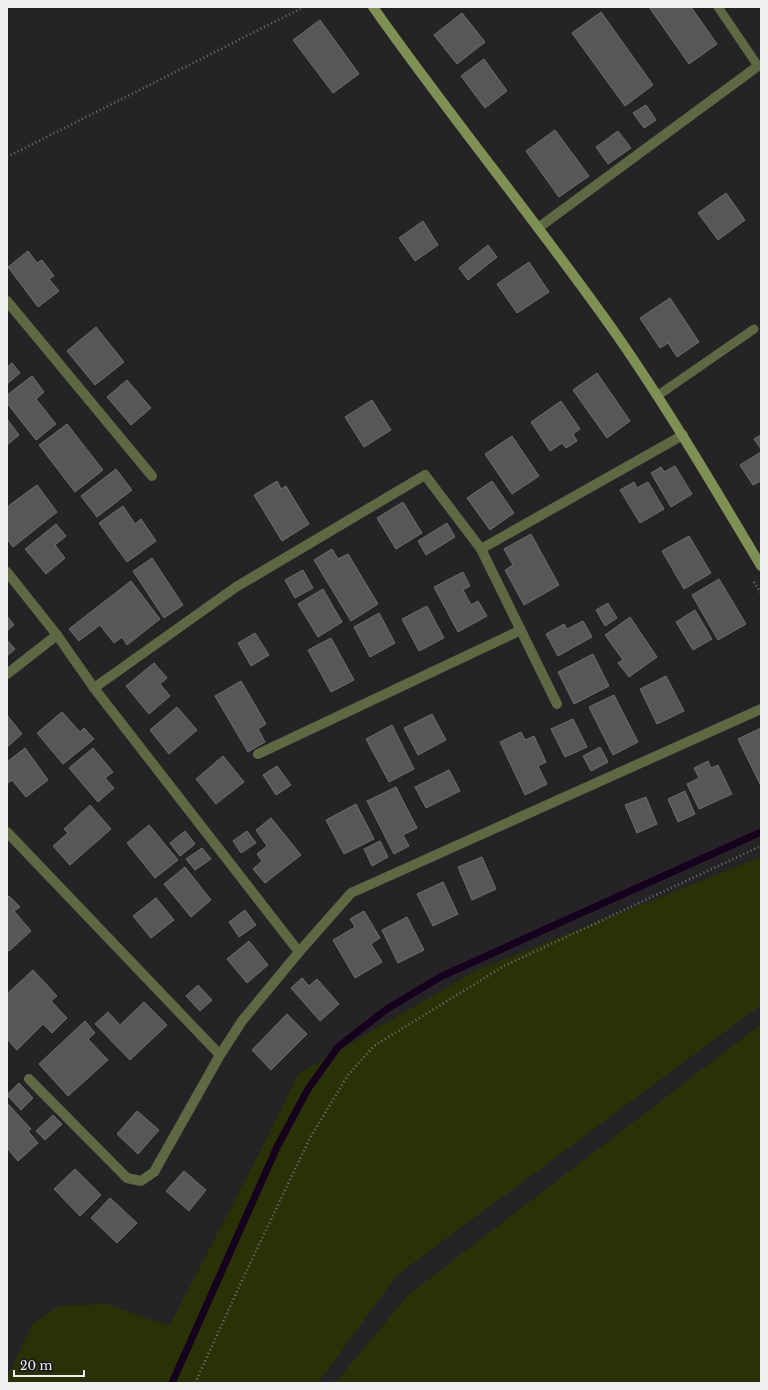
<svg xmlns="http://www.w3.org/2000/svg" width="768" height="1390" font-family="'Libre Baskerville',serif">
<rect width="100%" height="100%" fill="#252326"/>
<!-- green -->
<g fill="#293207">
<polygon points="761,857 761,1005 397,1275 318,1383 7,1383 7,1377 33,1323 59,1306 107,1304 169,1326 266,1140 298,1074 477,970"/>
<polygon points="761,1024 761,1383 335,1383 408,1295"/>
</g>
<g fill="none" stroke-linecap="round" stroke-linejoin="round">
<!-- stream -->
<polyline stroke="#15011d" stroke-width="7" points="172,1383 277,1147 308,1089 338,1047 387,1009 442,976 761,832"/>
</g>
<!-- building -->
<g fill="#585659" stroke="#6f6d70">
<polygon points="649,7 691,7 717,44 689,64"/>
<polygon points="601,12 653,85 625,106 572,33"/>
<polygon points="462,13 485,42 457,64 434,35"/>
<polygon points="320,20 359,74 333,93 293,40"/>
<polygon points="484,59 507,91 485,108 461,76"/>
<polygon points="646,105 656,120 644,128 633,113"/>
<polygon points="555,130 589,176 559,197 526,151"/>
<polygon points="618,131 631,148 608,164 596,147"/>
<polygon points="726,193 745,220 718,240 698,213"/>
<polygon points="423,221 438,245 415,261 399,238"/>
<polygon points="488,245 497,257 468,280 459,268"/>
<polygon points="28,251 37,263 42,260 54,276 49,279 59,291 38,307 8,267"/>
<polygon points="529,262 549,292 517,313 497,284"/>
<polygon points="670,298 699,342 677,357 668,343 660,348 640,318"/>
<polygon points="96,327 124,362 95,385 67,351"/>
<polygon points="12,363 20,373 7,384 7,367"/>
<polygon points="597,373 630,421 607,438 573,390"/>
<polygon points="32,376 44,392 36,399 56,424 36,440 7,403 7,395"/>
<polygon points="127,380 151,408 131,425 107,397"/>
<polygon points="372,400 391,430 364,447 345,417"/>
<polygon points="561,401 580,429 573,434 577,441 566,448 562,443 550,451 531,422"/>
<polygon points="7,419 19,435 7,445"/>
<polygon points="67,424 103,470 75,492 39,445"/>
<polygon points="761,435 761,449 754,439"/>
<polygon points="512,436 539,476 512,494 485,454"/>
<polygon points="761,452 761,481 753,485 740,465"/>
<polygon points="675,466 692,494 671,507 651,473 661,467 664,472"/>
<polygon points="116,469 132,490 97,517 81,496"/>
<polygon points="277,481 281,489 286,486 309,524 282,541 254,495"/>
<polygon points="492,481 514,513 490,530 467,498"/>
<polygon points="634,482 637,488 648,482 664,509 640,523 620,490"/>
<polygon points="37,485 57,512 13,547 7,539 7,507"/>
<polygon points="403,502 422,533 396,549 377,518"/>
<polygon points="123,506 135,524 141,519 156,541 127,562 99,523"/>
<polygon points="447,523 455,537 426,555 418,541"/>
<polygon points="56,524 66,536 55,545 65,558 46,574 25,549"/>
<polygon points="531,534 559,585 524,605 505,570 513,565 504,549"/>
<polygon points="689,536 711,573 684,589 662,551"/>
<polygon points="332,549 338,559 348,554 378,604 351,621 314,560"/>
<polygon points="152,558 183,605 164,618 133,571"/>
<polygon points="303,570 313,588 295,598 285,580"/>
<polygon points="463,572 470,586 463,590 471,605 478,601 487,616 458,632 434,587"/>
<polygon points="719,579 746,624 718,640 692,595"/>
<polygon points="131,581 160,619 127,645 122,637 114,643 100,625 79,641 69,629"/>
<polygon points="323,589 342,622 318,637 298,604"/>
<polygon points="608,603 617,618 605,626 596,610"/>
<polygon points="427,606 444,638 419,651 402,619"/>
<polygon points="695,610 712,639 693,650 676,622"/>
<polygon points="379,613 395,643 370,657 354,627"/>
<polygon points="7,616 14,625 7,631"/>
<polygon points="630,617 657,657 629,677 618,663 623,660 605,635"/>
<polygon points="583,621 592,637 558,656 546,634 564,624 567,629"/>
<polygon points="255,633 269,655 251,666 238,643"/>
<polygon points="331,638 354,680 331,692 308,650"/>
<polygon points="7,640 15,649 7,656"/>
<polygon points="593,654 609,686 574,704 558,672"/>
<polygon points="154,663 167,678 160,684 170,696 149,714 126,686"/>
<polygon points="666,676 684,711 657,724 640,689"/>
<polygon points="241,681 266,724 258,729 265,742 248,752 215,696"/>
<polygon points="614,695 638,742 613,755 589,707"/>
<polygon points="177,707 197,730 169,754 150,730"/>
<polygon points="62,712 80,732 84,728 94,739 63,764 37,733"/>
<polygon points="432,714 446,740 418,755 404,728"/>
<polygon points="7,715 22,734 7,747"/>
<polygon points="573,719 587,747 565,757 551,729"/>
<polygon points="392,725 414,769 389,782 366,739"/>
<polygon points="761,728 761,786 738,739"/>
<polygon points="521,732 525,740 534,736 546,762 538,766 547,784 525,795 500,742"/>
<polygon points="600,747 608,762 591,771 583,756"/>
<polygon points="25,748 48,780 26,797 12,780 8,783 7,782 7,762"/>
<polygon points="93,748 113,772 105,778 114,788 98,802 69,768"/>
<polygon points="223,756 244,782 216,804 196,779"/>
<polygon points="708,761 711,768 718,765 732,794 699,809 687,784 699,778 694,768"/>
<polygon points="277,766 291,785 276,795 263,775"/>
<polygon points="449,770 460,791 426,808 415,787"/>
<polygon points="396,787 417,828 403,835 409,846 394,854 367,801"/>
<polygon points="685,791 695,814 678,822 668,799"/>
<polygon points="646,797 657,824 637,833 625,805"/>
<polygon points="356,804 374,839 344,854 326,820"/>
<polygon points="90,805 111,829 70,865 53,846 68,833 64,829"/>
<polygon points="271,818 301,855 265,883 253,869 262,861 257,854 267,846 256,830"/>
<polygon points="149,825 178,860 155,878 127,843"/>
<polygon points="185,831 195,844 180,856 170,843"/>
<polygon points="247,831 256,843 241,853 233,841"/>
<polygon points="380,841 388,857 372,866 364,849"/>
<polygon points="202,848 211,859 195,870 186,859"/>
<polygon points="482,857 496,889 472,900 458,867"/>
<polygon points="185,867 211,900 191,917 164,884"/>
<polygon points="443,882 458,914 433,926 417,894"/>
<polygon points="9,896 20,907 14,911 31,931 9,951 7,949 7,898"/>
<polygon points="156,898 174,920 151,938 133,916"/>
<polygon points="245,910 256,925 239,937 229,922"/>
<polygon points="364,911 380,938 371,944 382,962 355,978 333,940 355,927 350,919"/>
<polygon points="407,917 424,950 398,963 382,930"/>
<polygon points="249,941 268,965 247,983 227,959"/>
<polygon points="33,970 57,996 51,1001 67,1018 52,1033 43,1024 17,1050 7,1039 7,994"/>
<polygon points="302,978 309,986 317,979 339,1004 320,1021 291,988"/>
<polygon points="198,985 212,1000 200,1011 186,996"/>
<polygon points="144,1002 167,1025 130,1060 95,1024 108,1012 120,1025"/>
<polygon points="287,1014 307,1034 271,1070 252,1050"/>
<polygon points="85,1021 95,1033 88,1039 108,1060 68,1096 39,1064"/>
<polygon points="19,1083 33,1098 21,1110 7,1095"/>
<polygon points="7,1103 31,1129 28,1131 38,1143 18,1161 7,1148"/>
<polygon points="137,1111 159,1130 138,1154 117,1134"/>
<polygon points="53,1115 62,1124 45,1140 36,1131"/>
<polygon points="75,1169 101,1195 80,1216 54,1189"/>
<polygon points="184,1171 206,1190 189,1211 166,1191"/>
<polygon points="110,1198 137,1223 117,1243 91,1218"/>
</g>
<g fill="none" stroke-linecap="round" stroke-linejoin="round">
<!-- path -->
<g stroke="#767476" stroke-width="2.5" stroke-dasharray="1 3" stroke-linecap="butt">
<polyline points="7,157 304,7"/>
<polyline points="754,582 761,593"/>
<polyline points="195,1383 245,1274 310,1138 348,1075 374,1046 504,966 761,846"/>
</g>
<!-- lane -->
<g stroke="#5e6944" stroke-width="9">
<polyline points="718,7 758,66"/>
<polyline points="657,396 754,329"/>
</g>
<!-- street -->
<g stroke="#5e6944" stroke-width="10">
<polyline points="538,228 758,66"/>
<polyline points="7,301 152,476"/>
<polyline points="481,549 557,704"/>
<polyline points="7,572 57,635 94,688 299,952"/>
<polyline points="7,674 57,635"/>
<polyline points="94,688 236,587 425,475 481,549 683,435"/>
<polyline points="258,754 521,630"/>
<polyline points="7,832 220,1055"/>
<polyline points="29,1079 127,1178 141,1181 154,1172 220,1055 242,1021 299,952 351,893 761,709"/>
</g>
<!-- secondary -->
<path stroke="#7f9054" stroke-width="10" d="M373,7C451,118 538,223 616,334C668,409 714,487 761,566"/>
</g>
<!-- border -->
<rect width="768" height="1390" fill="none" stroke="#f0eef0" stroke-width="16"/>
<!-- scale -->
<path d="M14 1370v6h70v-6" fill="none" stroke="#f0eef0" stroke-width="2"/>
<text x="20" y="1370" font-size="12" fill="#f0eef0" stroke="#1b191c" stroke-width="3" paint-order="stroke">20 m</text>
</svg>
